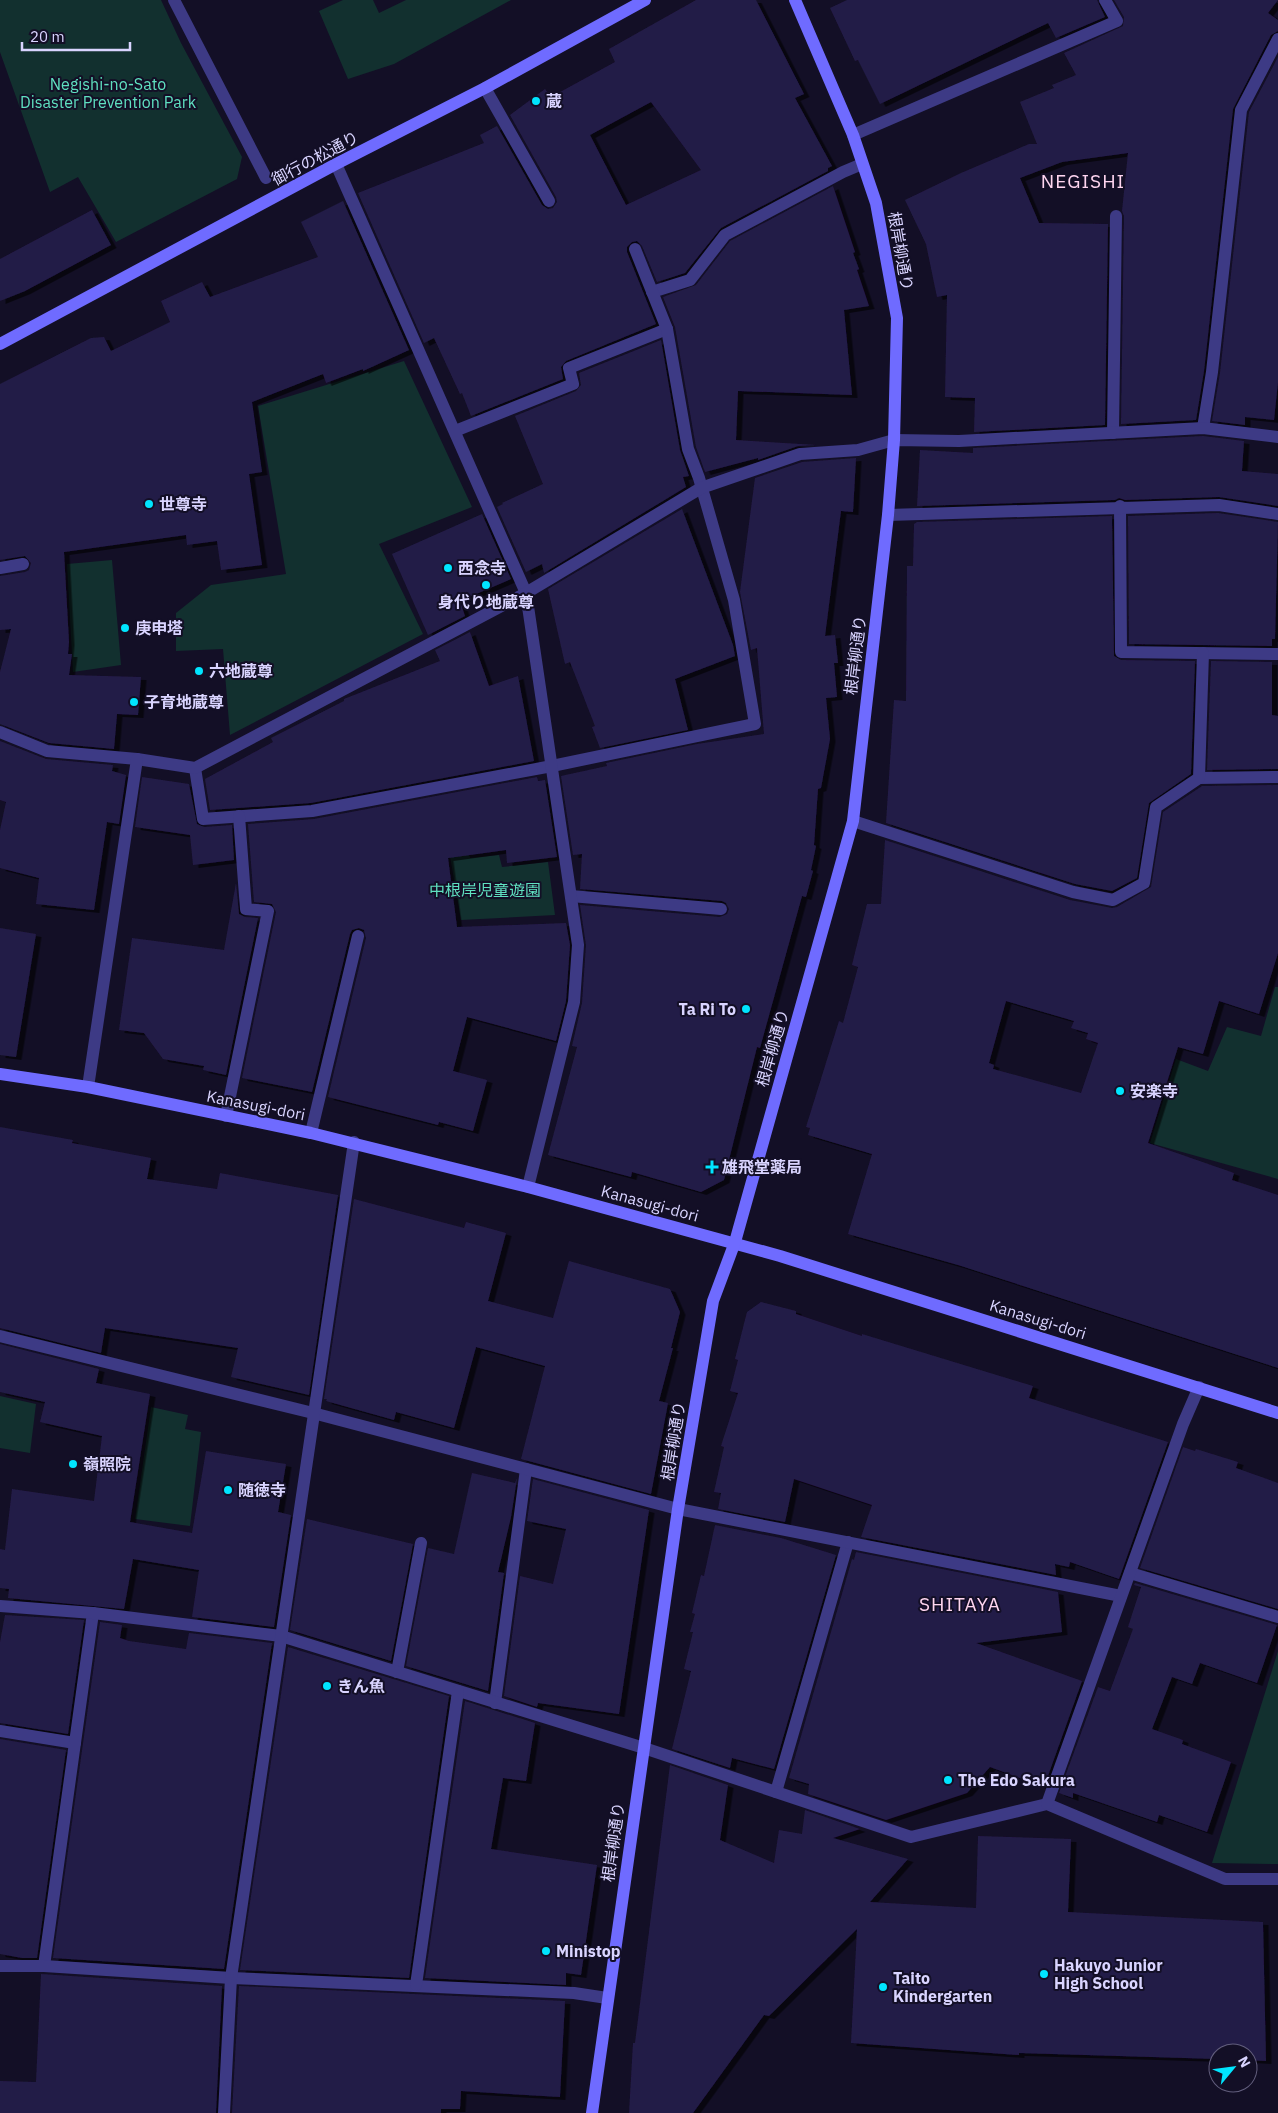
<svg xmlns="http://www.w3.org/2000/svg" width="1278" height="2113" font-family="'IBM Plex Sans','Noto Sans JP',sans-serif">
<defs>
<filter id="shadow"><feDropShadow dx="5.5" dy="3" stdDeviation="0" flood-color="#0009"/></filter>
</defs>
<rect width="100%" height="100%" fill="#130f26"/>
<!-- green -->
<g fill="#12302f">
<polygon points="0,0 161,0 181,43 242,157 237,179 116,242 78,177 50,192 0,52"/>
<polygon points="343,0 373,0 379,13 406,0 511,0 394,64 348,79 319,11"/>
<polygon points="404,361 472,507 379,544 423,634 230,735 223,649 176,651 176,613 211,585 286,574 258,406"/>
<polygon points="112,560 121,665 73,672 67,564"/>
<polygon points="458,795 470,858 499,855 502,867 548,862 555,915 461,920 440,798"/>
<polygon points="1275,987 1278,987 1278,1179 1150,1143 1176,1059 1208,1071 1227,1027 1261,1036"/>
<polygon points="0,1396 36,1404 30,1453 0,1448"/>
<polygon points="151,1407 188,1415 185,1429 201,1432 190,1526 135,1519"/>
<polygon points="1278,1651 1278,1864 1212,1863"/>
</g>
<!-- building -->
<g fill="#241b47" fill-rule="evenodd" filter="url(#shadow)">
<path d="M696,0H756L804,94L795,98L832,166L828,168V171L721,228L685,273L657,282L642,246L637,241L632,242L627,247V252L656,324L566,361L561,367L563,379L471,416L462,393L460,394L434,338L424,343L358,193L484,143L480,135L497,126L542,205L548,209L553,208L557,202L556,197L510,115L545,89L551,97L615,62L609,49ZM651,102L701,170L626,205L590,135Z"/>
<polygon points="847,0 1097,0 1105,17 1056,38 1048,23 880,104 858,60 855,61 830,8"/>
<polygon points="1114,0 1278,0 1268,13 1278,20 1278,31 1271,35 1233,109 1204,371 1196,420 1121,424 1124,216 1122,211 1128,153 1062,162 1020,178 1039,223 1108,224 1105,425 974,432 975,398 945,397 947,295 937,297 926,244 905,200 961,173 1029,144 1037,144 1020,102 1054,88 1052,85 1076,75 1064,53 1123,26 1124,17"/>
<polygon points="1278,57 1278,382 1274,420 1245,417 1245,425 1212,421 1220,373 1249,112"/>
<polygon points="833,186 855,252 853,253 859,269 857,270 869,306 844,310 852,395 738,391 736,440 817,445 798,446 758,460 758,458 705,472 696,447 675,327 663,297 696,285 730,241"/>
<polygon points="343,201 409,350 363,371 363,369 326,383 323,374 252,402 262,472 249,474 262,565 221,570 217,541 187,545 186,535 64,552 69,642 68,654 72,654 69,675 141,677 138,715 117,714 114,749 49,743 0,724 0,672 11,629 0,630 0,576 25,572 29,570 31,563 25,556 0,560 0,384 91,338 104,337 111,351 170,322 161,301 202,282 210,297 318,257 301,222"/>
<polygon points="92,210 111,245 25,291 0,301 0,259"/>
<polygon points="661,340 680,450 689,476 683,477 686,487 544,573 542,564 526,572 497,507 503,504 502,503 543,484 515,416 576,391 581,385 579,373"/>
<polygon points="1203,436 1244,441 1242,471 1278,474 1278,506 1219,497 1125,500 1119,498 1115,500 917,506 920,450 973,453 973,448"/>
<polygon points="856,458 853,512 841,511 825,636 835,635 838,663 834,663 837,697 826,698 830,739 821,788 818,789 814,845 816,846 811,870 813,871 806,897 802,896 760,1048 757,1047 724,1180 701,1192 632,1172 631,1177 548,1155 577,1047 572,1046 582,1003 586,945 580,905 720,917 727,914 729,909 726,903 722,901 580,889 582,854 573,855 561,776 607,766 606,763 697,744 764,734 757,648 751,650 740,592 755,478 802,462"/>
<polygon points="682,509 733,645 735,656 675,679 688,730 600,748 592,727 595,726 570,662 565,664 548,589"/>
<polygon points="1218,513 1278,522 1275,639 1272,639 1272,646 1129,644 1128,516"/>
<polygon points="482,514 511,579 460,601 465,616 428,635 392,554"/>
<polygon points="1112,516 1114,656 1121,660 1195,661 1191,774 1149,803 1137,878 1112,891 1075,884 886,823 894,700 906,701 907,566 913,566 914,524 917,522"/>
<polygon points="470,632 489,686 518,676 534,761 311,803 210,810 205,779 273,742 271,738 344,701 344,699 440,661 435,650"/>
<polygon points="1211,661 1272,662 1272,715 1278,716 1278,769 1207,770"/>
<polygon points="0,741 46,759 113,765 112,771 126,775 119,824 107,822 94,910 36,904 39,878 0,868 0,830 6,802 0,800"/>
<polygon points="142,777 189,784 197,824 204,827 232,825 234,860 193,865 190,835 135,827"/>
<polygon points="537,777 538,781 545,780 557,857 507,863 506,850 448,858 457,927 566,923 570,945 566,1001 556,1041 467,1017 453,1071 487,1080 473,1131 439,1122 438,1125 328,1097 366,938 364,930 359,928 352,930 350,934 312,1092 242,1078 276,912 272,904 254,902 248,824 314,819"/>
<path d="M1278,785V953L1259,1014L1219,1001L1203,1054L1178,1047L1148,1143L1234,1173L1232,1180L1278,1195V1368L958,1265L848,1234L872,1154L808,1135L810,1128L806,1127L839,1021L843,1023L858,967L852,965L867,904H881L885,840L1070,900L1112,908L1117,907L1151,887L1163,812L1202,786ZM1006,1001L1074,1021L1071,1028L1088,1033L1086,1039L1098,1043L1081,1093L993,1069L994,1065L989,1063Z"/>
<polygon points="236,883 239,914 245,917 258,918 226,1075 203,1070 204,1066 163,1059 144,1033 119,1030 132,938 224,950"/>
<polygon points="0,928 36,934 16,1057 0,1055"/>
<polygon points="0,1127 73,1140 72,1143 151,1158 147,1179 217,1189 220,1173 338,1195 309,1395 231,1377 238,1348 105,1328 101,1353 0,1328"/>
<polygon points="354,1199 464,1228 466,1222 506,1233 488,1301 553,1318 569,1261 670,1289 680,1312 671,1348 673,1348 659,1401 668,1403 651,1494 521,1459 545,1366 476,1347 454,1428 396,1412 394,1420 326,1401 327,1399 324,1399"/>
<polygon points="761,1302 796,1311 796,1314 862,1336 862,1334 1033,1386 1029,1398 1168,1442 1119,1579 1070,1562 1069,1567 1055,1564 1056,1575 861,1537 872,1505 794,1479 785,1522 718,1509 721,1493 714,1492 724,1447 721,1446 738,1393 730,1391 738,1360 735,1359 747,1312"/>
<polygon points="0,1344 99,1369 96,1383 150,1394 130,1522 192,1533 206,1451 286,1464 278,1512 291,1515 274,1627 192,1617 199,1570 133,1559 124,1609 8,1598 9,1589 0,1588 0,1549 5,1550 12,1489 94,1501 102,1436 40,1422 45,1402 0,1392"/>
<polygon points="1183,1447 1195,1451 1196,1449 1238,1462 1236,1468 1278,1483 1278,1609 1140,1568"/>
<polygon points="472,1473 515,1483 517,1478 511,1517 498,1572 504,1573 488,1691 406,1666 428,1548 454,1554"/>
<polygon points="533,1479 649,1510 619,1714 538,1703 537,1707 504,1696 520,1576 553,1584 566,1529 527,1521"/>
<polygon points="307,1519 413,1544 391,1661 290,1630"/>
<polygon points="715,1525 781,1538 836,1555 774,1769 732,1758 730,1768 672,1749 691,1671 684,1669 693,1632 690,1632 695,1614 692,1613 701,1575 704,1576"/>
<polygon points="856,1552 1058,1592 1062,1632 976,1643 1082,1681 1044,1787 990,1767 967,1793 886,1820 808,1794 809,1784 789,1778 852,1559 854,1560"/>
<polygon points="1135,1583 1277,1625 1257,1683 1200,1663 1192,1684 1172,1677 1152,1729 1183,1740 1182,1744 1231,1762 1207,1832 1159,1815 1157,1822 1073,1793 1073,1798 1059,1793 1098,1687 1110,1691 1133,1629 1128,1627 1141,1587 1134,1585"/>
<polygon points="5,1615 84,1620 68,1734 0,1723 0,1642"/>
<polygon points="100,1622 122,1625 120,1638 129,1641 186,1649 189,1633 272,1643 224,1969 53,1958"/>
<polygon points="288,1647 449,1696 409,1978 240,1970"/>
<polygon points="465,1701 535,1723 526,1781 503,1778 491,1849 597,1865 581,1975 566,1973 566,1985 425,1978"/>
<polygon points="0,1739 66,1750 37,1958 22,1958 0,1954"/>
<polygon points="670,1765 728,1785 720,1840 774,1863 779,1830 802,1834 805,1810 860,1829 833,1838 908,1859 870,1902 976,1908 978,1836 1071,1839 1068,1912 1263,1922 1266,2061 1248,2060 1248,2053 1218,2053 1218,2059 1019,2053 1019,2055 851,2043 857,1929 769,2016 764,2015 693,2113 629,2113 633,2043 635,2043"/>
<polygon points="41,1974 222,1986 216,2113 0,2113 0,2081 36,2082"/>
<polygon points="239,1986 565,2001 560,2097 461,2091 460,2109 441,2109 441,2113 232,2113"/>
</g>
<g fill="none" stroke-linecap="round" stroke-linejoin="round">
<!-- lane -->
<g stroke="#3d3a85" stroke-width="12">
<polyline points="485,88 549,201"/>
<polyline points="853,135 1117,21 1105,0"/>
<polyline points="652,292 690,280 725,235 843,172 862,164"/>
<polyline points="1203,428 1212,372 1241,110 1278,39"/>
<polyline points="455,431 573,384 569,368 667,329"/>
<polyline points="1113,433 1116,216"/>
<polyline points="1120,506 1121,652 1278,654"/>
<polyline points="888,515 1219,505 1278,514"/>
<polyline points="0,568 23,564"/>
<polyline points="195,768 203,819 312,811 552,766 755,724 734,600 699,478 688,449 667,329 635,249"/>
<polyline points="1199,778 1278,777"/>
<polyline points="853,821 1073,892 1113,900 1144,883 1156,807 1199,778 1203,653"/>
<polyline points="571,896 721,909"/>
<polyline points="226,1116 268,911 246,909 239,816"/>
<polyline points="311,1133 358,936"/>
<polyline points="1130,1573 1278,1617"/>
<polyline points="397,1672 421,1543"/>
<polyline points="495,1703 526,1469"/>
<polyline points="0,1731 75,1743"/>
<polyline points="776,1792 848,1542"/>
<polyline points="44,1966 93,1613"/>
</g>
<!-- street -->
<g stroke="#3d3a85" stroke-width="12">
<polyline points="174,0 266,178"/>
<polyline points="336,164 526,593 578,945 574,1002 528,1187"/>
<polyline points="0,732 47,751 137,759 195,768 526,593 701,488 800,454 858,450 894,440 959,441 1203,428 1278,437"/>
<polyline points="88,1087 137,759"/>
<polyline points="0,1336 313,1413 678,1509 1121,1596"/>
<polyline points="0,1606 93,1613 281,1636 644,1748 911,1837 1047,1804 1225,1879 1278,1879"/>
<polyline points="1047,1804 1183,1424 1199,1387"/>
<polyline points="0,1966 44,1966 231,1978 574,1993 607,1998"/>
<polyline points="416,1985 458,1691"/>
<polyline points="224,2113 231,1978 354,1142"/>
</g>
<!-- secondary -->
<g stroke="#6f6bff" stroke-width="12">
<polyline points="0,344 336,164 485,88 645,0"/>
<polyline points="0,1074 88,1087 311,1133 528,1187 780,1256 1278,1413"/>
<polyline points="592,2113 678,1509 713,1301 735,1242 853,821 888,515 894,440 897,318 876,203 853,135 795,0"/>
</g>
</g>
<!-- markers -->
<g fill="#00e5ff" stroke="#130f26" stroke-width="2">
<circle cx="536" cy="101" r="5"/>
<circle cx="149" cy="504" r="5"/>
<circle cx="448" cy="568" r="5"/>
<circle cx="486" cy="585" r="5"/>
<circle cx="125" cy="628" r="5"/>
<circle cx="199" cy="671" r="5"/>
<circle cx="134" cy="702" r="5"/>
<circle cx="746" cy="1009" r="5"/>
<circle cx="1120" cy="1091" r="5"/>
<path d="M709.5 1159.5h5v5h5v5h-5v5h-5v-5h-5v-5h5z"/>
<circle cx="73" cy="1464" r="5"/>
<circle cx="228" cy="1490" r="5"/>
<circle cx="327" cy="1686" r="5"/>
<circle cx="948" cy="1780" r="5"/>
<circle cx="546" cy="1951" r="5"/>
<circle cx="1044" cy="1974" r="5"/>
<circle cx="883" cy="1987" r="5"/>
</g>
<g text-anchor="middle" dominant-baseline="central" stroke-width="4" stroke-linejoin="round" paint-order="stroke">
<!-- park labels -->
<g font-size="16" fill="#5fe0c0" stroke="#130f26">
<text x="108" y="84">Negishi-no-Sato<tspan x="108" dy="18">Disaster Prevention Park</tspan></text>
<text x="485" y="890">中根岸児童遊園</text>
</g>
<!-- poi labels -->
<g font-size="16" font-weight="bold" fill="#d9d4ff" stroke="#130f26" text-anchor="start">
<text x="546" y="101">蔵</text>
<text x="159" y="504">世尊寺</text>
<text x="458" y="568">西念寺</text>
<text x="486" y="602" text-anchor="middle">身代り地蔵尊</text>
<text x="135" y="628">庚申塔</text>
<text x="209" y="671">六地蔵尊</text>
<text x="144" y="702">子育地蔵尊</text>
<text x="736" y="1009" text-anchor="end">Ta Ri To</text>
<text x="1130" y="1091">安楽寺</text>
<text x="722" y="1167">雄飛堂薬局</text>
<text x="83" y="1464">嶺照院</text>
<text x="238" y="1490">随徳寺</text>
<text x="337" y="1686">きん魚</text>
<text x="958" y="1780">The Edo Sakura</text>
<text x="556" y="1951">Ministop</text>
<text x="1054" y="1965">Hakuyo Junior<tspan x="1054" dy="18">High School</tspan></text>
<text x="893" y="1978">Taito<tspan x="893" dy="18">Kindergarten</tspan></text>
</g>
<!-- street labels -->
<g font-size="16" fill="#d9d4ff" stroke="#130f26">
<text transform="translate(315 158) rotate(-28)">御行の松通り</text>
<text transform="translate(901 251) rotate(80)">根岸柳通り</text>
<text transform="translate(855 655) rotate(-83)">根岸柳通り</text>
<text transform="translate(772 1048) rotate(-74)">根岸柳通り</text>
<text transform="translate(256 1105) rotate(11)">Kanasugi-dori</text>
<text transform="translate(650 1203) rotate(15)">Kanasugi-dori</text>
<text transform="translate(1038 1319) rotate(17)">Kanasugi-dori</text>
<text transform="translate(673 1441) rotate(-81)">根岸柳通り</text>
<text transform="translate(613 1842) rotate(-82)">根岸柳通り</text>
</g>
<!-- quarter labels -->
<g font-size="19" letter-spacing="1" fill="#ffd6f0" stroke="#130f26">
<text x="1083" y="181">NEGISHI</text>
<text x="960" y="1604">SHITAYA</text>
</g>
</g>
<!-- north arrow -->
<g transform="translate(1233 2068) rotate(61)"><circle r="24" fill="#130f26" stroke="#625e7d"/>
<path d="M0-4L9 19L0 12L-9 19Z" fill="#00e5ff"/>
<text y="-8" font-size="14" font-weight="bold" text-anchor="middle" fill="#d9d4ff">N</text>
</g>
<!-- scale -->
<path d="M22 42v8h108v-8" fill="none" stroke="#d9d4ff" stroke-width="2.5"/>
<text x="30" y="42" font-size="15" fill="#d9d4ff" stroke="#130f26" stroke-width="4" paint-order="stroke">20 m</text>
</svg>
